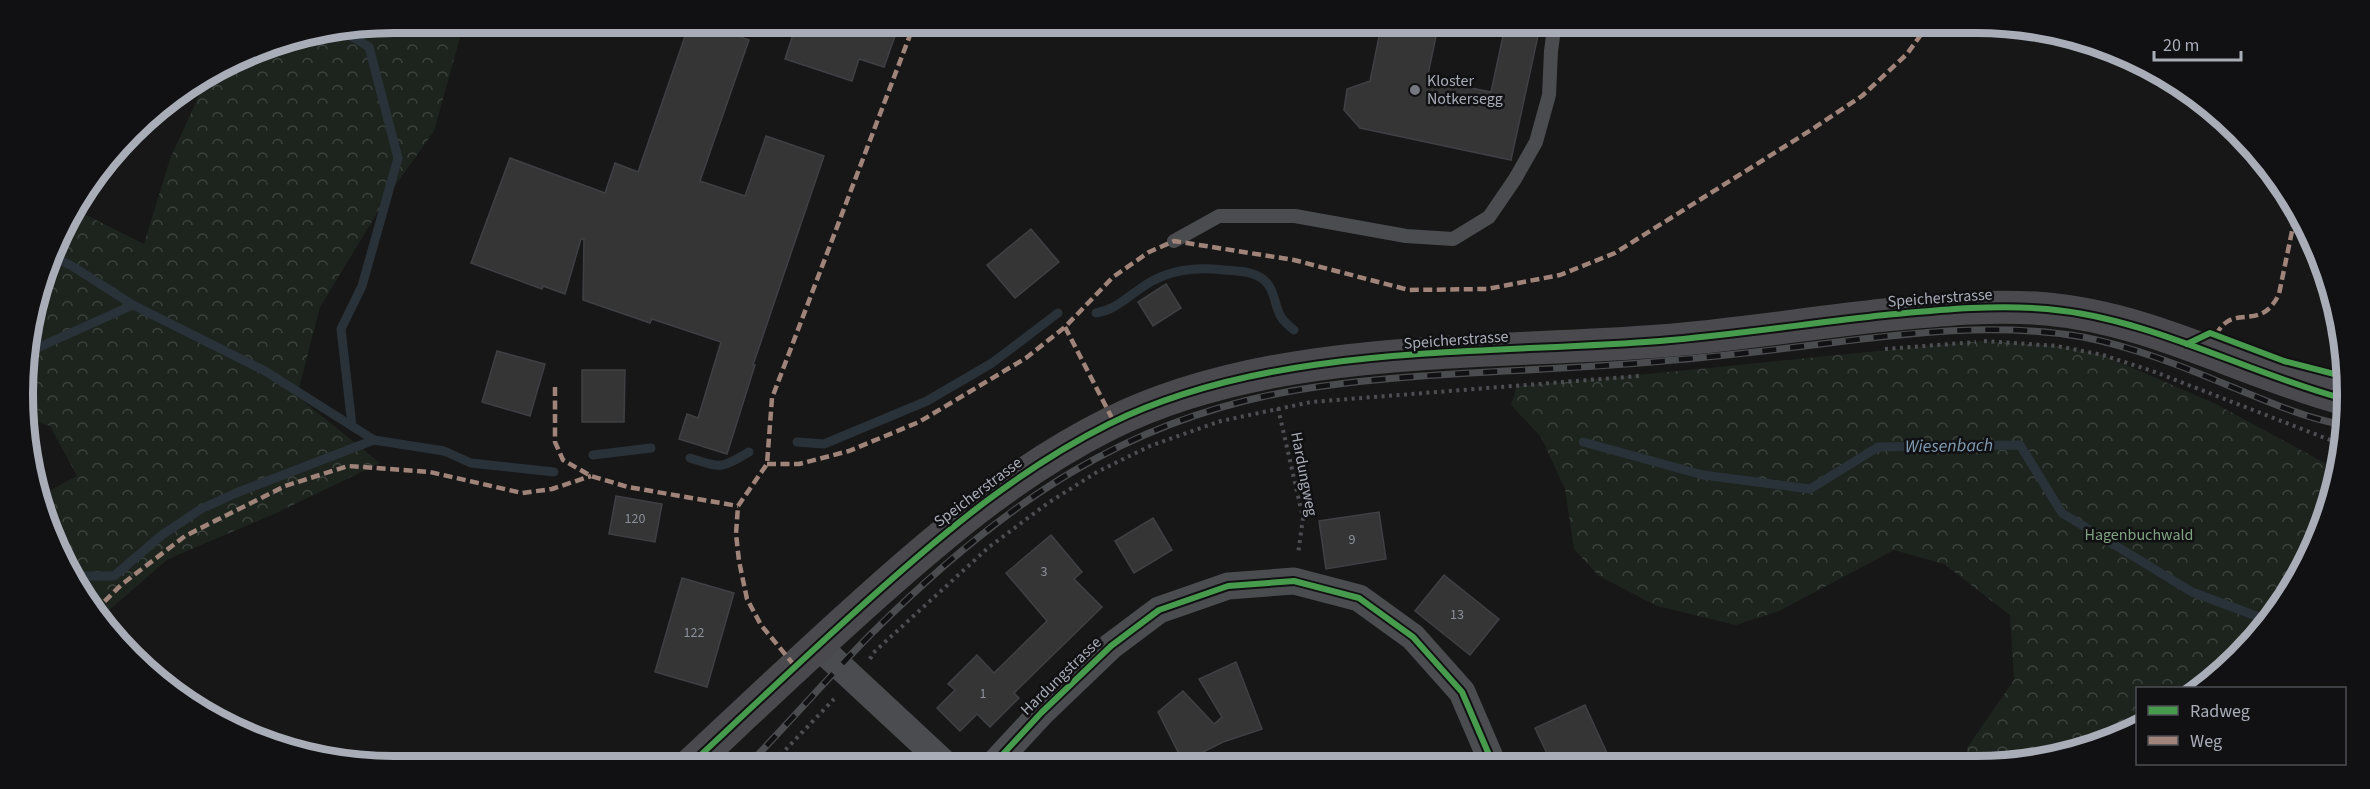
<svg xmlns="http://www.w3.org/2000/svg" width="2370" height="789" font-family="'Source Sans 3',sans-serif">
<defs>
<pattern id="forest-crowns" width="20" height="18" patternUnits="userSpaceOnUse" patternTransform="scale(1.5)"><rect width="20" height="18" fill="#1d241e"/><path d="M2 6a3 3 0 1 1 6 0M12 15a3 3 0 1 1 6 0" fill="none" stroke="#3b413d"/></pattern>
</defs>
<rect width="100%" height="100%" fill="#171717"/>
<!-- forest -->
<g fill="url(#forest-crowns)">
<polygon points="395,22 464,23 434,131 385,200 320,307 297,396 380,463 272,515 168,559 101,617 85,601 38,497 77,476 50,426 30,420 26,346 61,230 76,210 144,244 170,159 206,80 252,51"/>
<path d="M1983,341L2057,346L2103,355L2216,404L2336,469L2335,490L2297,581L2221,674L2198,688H2138L2137,726L2118,738L2024,763H1968L1967,748L2014,680L2010,615L1944,564L1894,550L1779,611L1736,625L1657,606L1599,576L1574,549L1565,489L1541,437L1511,405L1517,386C1673,373 1828,355 1983,341Z"/>
</g>
<g fill="none" stroke-linecap="round" stroke-linejoin="round">
<!-- stream -->
<g stroke="#2a3239" stroke-width="9">
<polyline points="344,32 369,47 398,158 362,286 341,329 352,426"/>
<polyline points="53,257 72,266 133,305"/>
<path d="M1096,313C1117,309 1127,297 1144,286C1169,269 1195,267 1224,270C1237,271 1253,271 1264,280C1275,289 1274,305 1281,317C1284,322 1289,326 1294,330"/>
<polyline points="26,353 133,305 265,371 374,440"/>
<polyline points="797,442 824,444 927,401 992,363 1058,313"/>
<polyline points="1583,442 1703,475 1810,489 1878,447 2020,445 2062,513 2192,592 2259,617 2263,623"/>
<polyline points="593,455 651,448"/>
<path d="M690,458C722,468 720,469 749,452"/>
<polyline points="74,577 78,576 114,576 162,535 201,509 236,493 374,440 444,451 471,463 554,472"/>
</g>
</g>
<!-- building -->
<g fill="#353536" stroke="#3f4043" stroke-width="1.5">
<polygon points="690,22 698,22 749,40 700,181 745,196 766,136 824,156 753,365 755,365 727,454 679,439 687,414 698,418 721,342 652,319 650,323 583,300 584,239 581,239 565,294 543,286 542,289 471,263 510,158 605,193 615,163 638,172"/>
<polygon points="797,22 900,22 884,67 859,59 852,81 785,59"/>
<polygon points="1382,22 1439,22 1427,79 1491,92 1506,22 1541,22 1511,160 1360,128 1344,110 1347,89 1370,81"/>
<polygon points="1031,229 1059,262 1015,298 987,265"/>
<polygon points="1166,284 1181,308 1153,326 1138,302"/>
<polygon points="497,351 545,364 530,416 482,402"/>
<polygon points="582,370 625,370 624,422 582,422"/>
<polygon points="616,496 662,504 655,542 609,534"/>
<polygon points="1379,512 1386,559 1326,569 1319,521"/>
<polygon points="1153,518 1172,550 1134,573 1115,541"/>
<polygon points="1051,535 1082,572 1074,579 1102,607 1014,693 1019,698 990,727 977,714 960,731 937,708 955,690 948,684 977,655 994,673 1047,621 1006,573"/>
<polygon points="1444,575 1499,619 1470,655 1415,611"/>
<polygon points="682,578 734,593 707,687 655,672"/>
<polygon points="1236,662 1262,729 1223,742 1183,762 1181,757 1175,759 1173,755 1178,752 1158,712 1183,691 1214,724 1222,717 1199,679"/>
<polygon points="1585,705 1612,764 1552,764 1535,728"/>
</g>
<g fill="none" stroke-linecap="round" stroke-linejoin="round">
<!-- path -->
<g stroke="#4d4e52" stroke-width="4" stroke-dasharray="3 4.5" stroke-linecap="butt">
<polyline points="1984,341 2057,346 2103,355 2155,372 2338,443"/>
<polyline points="1885,349 1976,342"/>
<polyline points="1278,408 1303,518 1298,554"/>
<polyline points="870,659 873,653 989,547 1048,503 1097,472 1150,446 1221,421 1311,402 1639,376"/>
<polyline points="770,766 834,699"/>
</g>
<!-- lane -->
<polyline stroke="#4b4c50" stroke-width="14" points="1174,241 1219,216 1295,216 1406,236 1453,239 1489,217 1515,179 1536,142 1549,95 1551,51 1555,22"/>
<!-- street -->
<g stroke="#4b4c50" stroke-width="27">
<polyline points="817,645 946,765"/>
<polyline points="993,765 1041,713 1111,646 1159,610 1228,586 1294,581 1359,598 1413,637 1462,692 1493,764"/>
</g>
<!-- secondary -->
<path stroke="#4a4a4e" stroke-width="33" d="M689,766C751,708 812,650 875,594C948,529 1021,468 1109,424C1272,343 1481,355 1660,341C1735,335 1810,323 1885,315C1938,310 1993,304 2047,309C2150,318 2242,371 2341,398"/>
<defs>
<path id="rail" d="M747,766C790,722 830,675 873,632C1003,503 1131,413 1316,387C1434,370 1555,372 1674,360C1723,356 1772,350 1821,344C1908,333 1996,322 2083,337C2134,347 2184,367 2232,387C2267,401 2302,417 2339,424"/>
</defs>
<!-- rail casing -->
<use href="#rail" stroke="#4b4c4f" stroke-width="7"/>
<!-- rail -->
<use href="#rail" stroke="#111113" stroke-width="4.5" stroke-dasharray="14" stroke-linecap="butt"/>
<!-- quiet -->
<g stroke="#a18479" stroke-width="4.5" stroke-dasharray="9 4.5" stroke-linecap="butt">
<polyline points="1065,327 1114,422"/>
<path d="M2216,335C2233,301 2260,334 2279,294L2297,207"/>
<polyline points="555,387 555,442 563,460 591,476 628,487 738,506"/>
<polyline points="767,464 799,464 849,451 919,422 1026,358 1065,327 1113,277 1149,252 1174,241 1294,260 1409,290 1487,289 1560,275 1615,253 1811,130 1862,96 1907,54 1930,22"/>
<polyline points="95,611 121,585 185,536 285,486 348,466 430,472 522,493 552,489 591,476"/>
<polyline points="794,665 761,625 747,599 739,561 736,534 738,506 767,464 772,398 915,22"/>
</g>
<defs>
<g id="cycleway">
<polyline points="2187,344 2210,333 2284,361 2342,376"/>
<polyline points="993,765 1041,713 1111,646 1159,610 1228,586 1294,581 1359,598 1413,637 1462,692 1493,764"/>
<path d="M689,766C751,708 812,650 875,594C948,529 1021,468 1109,424C1272,343 1481,355 1660,341C1735,335 1810,323 1885,315C1938,310 1993,304 2047,309C2150,318 2242,371 2341,398"/>
</g>
</defs>
<!-- cycleway casing -->
<use href="#cycleway" stroke="#111113" stroke-width="10"/>
<!-- cycleway -->
<use href="#cycleway" stroke="#469c4c" stroke-width="6"/>
</g>
<!-- markers -->
<circle fill="#757880" stroke="#111113" stroke-width="2" cx="1415" cy="90" r="6"/>
<g text-anchor="middle" dominant-baseline="central" stroke-width="5" stroke-linejoin="round" paint-order="stroke">
<!-- number labels -->
<g font-size="14" fill="#8b8f98">
<text x="635" y="519">120</text>
<text x="1352" y="540">9</text>
<text x="1044" y="572">3</text>
<text x="1457" y="615">13</text>
<text x="694" y="633">122</text>
<text x="983" y="694">1</text>
</g>
<!-- poi labels -->
<g font-size="16" fill="#a8adb8" stroke="#111113" text-anchor="start">
<text x="1427" y="81">Kloster<tspan x="1427" dy="18">Notkersegg</tspan></text>
</g>
<!-- street labels -->
<g font-size="16" fill="#a8adb8" stroke="#111113">
<text transform="translate(1940 298) rotate(-4)">Speicherstrasse</text>
<text transform="translate(1456 340) rotate(-4)">Speicherstrasse</text>
<text transform="translate(1304 474) rotate(79)">Hardungweg</text>
<text transform="translate(978 492) rotate(-37)">Speicherstrasse</text>
<text transform="translate(1061 676) rotate(-44)">Hardungstrasse</text>
</g>
<!-- park labels -->
<g font-size="16" fill="#7fa381" stroke="#111113">
<text x="2139" y="535">Hagenbuchwald</text>
</g>
<!-- water labels -->
<g font-size="18" font-style="italic" fill="#7f9bb3" stroke="#111113">
<text transform="translate(1949 446) rotate(-1)">Wiesenbach</text>
</g>
</g>
<!-- crop -->
<path d="M0 0H2370V789H0ZM394 33H1976A361 361 0 0 1 2337 394V395A361 361 0 0 1 1976 756H394A361 361 0 0 1 33 395V394A361 361 0 0 1 394 33Z" fill="#111113" fill-rule="evenodd"/>
<path fill="none" stroke="#a8adb8" stroke-width="8" d="M394 33H1976A361 361 0 0 1 2337 394V395A361 361 0 0 1 1976 756H394A361 361 0 0 1 33 395V394A361 361 0 0 1 394 33Z"/>
<!-- legend -->
<rect x="2136" y="687" width="210" height="78" fill="#111113" stroke="#4d4f55" stroke-width="1.5"/>
<rect x="2148" y="706" width="30" height="9" fill="#469c4c" stroke="#4d4f55" stroke-width="1.5"/>
<text x="2190" y="717" font-size="18" fill="#a8adb8">Radweg</text>
<rect x="2148" y="736" width="30" height="9" fill="#a18479" stroke="#4d4f55" stroke-width="1.5"/>
<text x="2190" y="747" font-size="18" fill="#a8adb8">Weg</text>
<!-- scale -->
<path d="M2154 51v9h87v-9" fill="none" stroke="#a8adb8" stroke-width="3"/>
<text x="2163" y="51" font-size="18" fill="#a8adb8" stroke="#111113" stroke-width="4.5" paint-order="stroke">20 m</text>
</svg>
